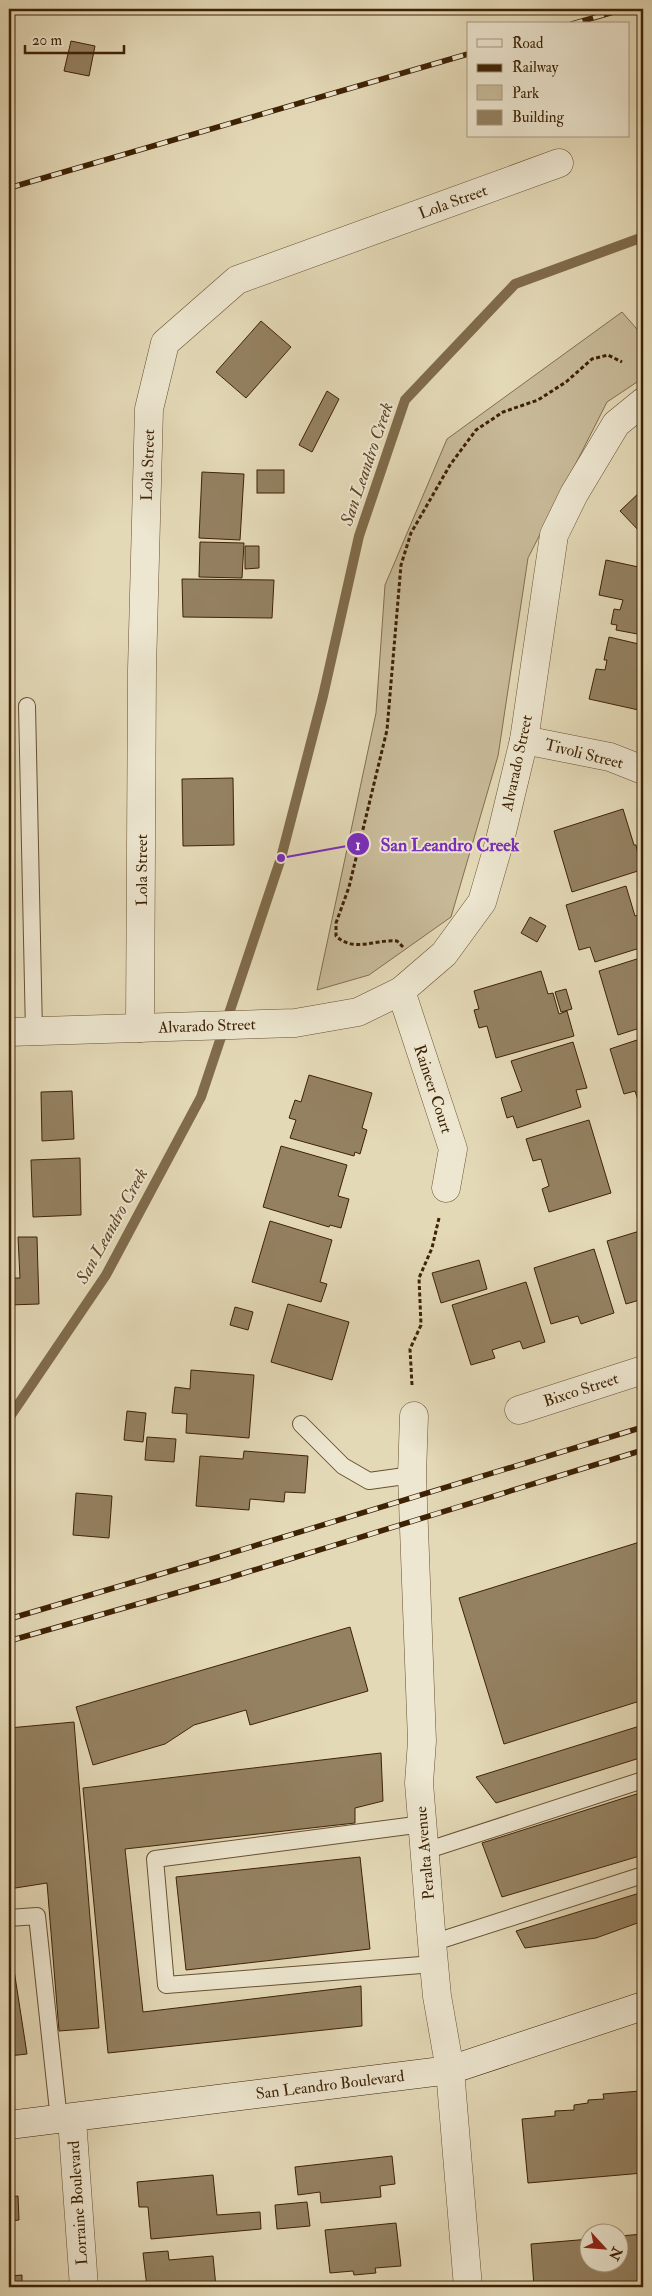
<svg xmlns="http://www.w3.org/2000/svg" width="652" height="2296" font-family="'IM FELL Double Pica',serif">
<rect width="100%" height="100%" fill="#e4d9b7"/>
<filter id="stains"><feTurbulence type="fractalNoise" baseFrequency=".004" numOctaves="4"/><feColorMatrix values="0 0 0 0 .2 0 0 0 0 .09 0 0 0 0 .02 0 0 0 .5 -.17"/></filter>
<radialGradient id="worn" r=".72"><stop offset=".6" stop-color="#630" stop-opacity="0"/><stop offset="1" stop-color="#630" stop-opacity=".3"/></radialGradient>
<!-- green -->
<polygon fill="#c8ba99" stroke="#836e4e" points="622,312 643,336 643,378 607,402 528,558 498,756 451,917 369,975 317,990 376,713 385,585 447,439"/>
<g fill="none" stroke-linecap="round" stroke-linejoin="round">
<!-- stream -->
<polyline stroke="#806b4b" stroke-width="10" points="9,1418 106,1275 201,1097 281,858 323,696 359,536 405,400 515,284 643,237"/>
</g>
<!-- building -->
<g fill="#948161" stroke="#3e2204">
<polygon points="216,9 263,9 227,13 224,10 216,11"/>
<polygon points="71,41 95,46 89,76 64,71"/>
<polygon points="261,321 291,347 246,398 216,372"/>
<polygon points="327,391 339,399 312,452 299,445"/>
<rect x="257" y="470" width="27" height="23"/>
<polygon points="202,472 244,474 240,540 199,538"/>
<polygon points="643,489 643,535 620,511"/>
<polygon points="200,542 244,543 242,578 199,577"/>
<polygon points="245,546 259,546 259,568 245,569"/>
<polygon points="606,560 643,568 643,635 616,630 617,625 611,624 614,609 620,610 623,600 599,595"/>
<polygon points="182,579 274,580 272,618 183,617"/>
<polygon points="609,637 643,645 643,711 589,699 596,669 605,670 607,660 604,660"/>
<polygon points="233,778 234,845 183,846 182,779"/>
<polygon points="623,809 634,845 636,845 641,870 572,892 554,831"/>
<polygon points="626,886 635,916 643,913 643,947 595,962 590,947 579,950 566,905"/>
<polygon points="530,917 546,926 537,942 521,933"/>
<polygon points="643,957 643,1027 618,1035 599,971"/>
<polygon points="541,971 548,994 553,993 559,1014 567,1011 574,1036 496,1058 487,1026 479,1028 474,1010 479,1009 474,991"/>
<polygon points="566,989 572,1009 561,1012 555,992"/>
<polygon points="643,1038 643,1105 640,1106 635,1091 624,1094 610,1049"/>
<polygon points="573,1042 587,1088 576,1090 581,1107 517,1128 513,1116 507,1118 501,1098 522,1091 511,1061"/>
<polygon points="309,1075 372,1093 362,1128 367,1130 360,1154 355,1152 354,1156 290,1138 296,1120 289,1118 295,1100 301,1102"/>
<polygon points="72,1091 74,1139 42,1141 41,1092"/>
<polygon points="9,1108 13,1108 14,1163 9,1163"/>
<polygon points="589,1120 611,1193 549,1212 542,1189 549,1186 541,1159 533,1161 526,1139"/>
<polygon points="281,1146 347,1165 338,1196 349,1199 341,1228 330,1225 329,1227 263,1207"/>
<polygon points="80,1158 81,1215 33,1217 31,1160"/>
<polygon points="270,1221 332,1240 320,1282 327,1284 321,1302 252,1282"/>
<polygon points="643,1230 643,1299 626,1304 607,1241"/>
<polygon points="18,1237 37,1237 39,1304 9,1305 9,1263 10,1278 20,1278"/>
<polygon points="594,1249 614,1313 581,1324 578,1316 551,1324 534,1268"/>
<polygon points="479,1260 487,1289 441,1303 432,1273"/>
<polygon points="526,1282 545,1342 523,1349 520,1341 492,1350 495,1358 471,1365 452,1305"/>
<polygon points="288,1304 349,1322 332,1380 271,1362"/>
<polygon points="235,1307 253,1312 248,1330 230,1325"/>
<polygon points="191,1370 254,1375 249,1438 186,1433 187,1414 172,1413 175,1387 190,1389"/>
<polygon points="127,1411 146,1413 143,1442 124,1440"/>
<polygon points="147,1437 176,1439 174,1462 145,1460"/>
<polygon points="244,1451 308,1456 305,1493 285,1492 284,1502 250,1499 249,1510 196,1506 200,1456 243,1459"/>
<polygon points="76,1493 112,1496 109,1538 73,1535"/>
<polygon points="643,1541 643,1700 504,1744 459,1598"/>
<polygon points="350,1627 368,1691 250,1725 246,1710 194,1725 165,1744 93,1765 76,1707"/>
<polygon points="74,1722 99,2028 59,2031 47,1883 9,1889 9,1728"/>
<polygon points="643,1725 643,1757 496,1803 476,1777"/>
<polygon points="381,1753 383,1801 355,1808 355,1823 125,1849 143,2012 361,1986 362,2026 108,2053 83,1788"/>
<polygon points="643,1792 643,1855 502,1897 482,1843"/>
<polygon points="360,1857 370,1949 186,1970 176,1877"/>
<polygon points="643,1892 643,1921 596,1938 525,1948 516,1931"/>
<polygon points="14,1970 27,2054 9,2056 9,1971"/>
<polygon points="640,2091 643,2132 643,2173 528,2183 522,2119 555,2116 555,2111 574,2110 574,2105 588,2103 588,2100 604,2099 603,2094"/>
<polygon points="392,2156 395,2184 380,2186 381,2197 321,2203 320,2192 298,2195 295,2167"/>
<polygon points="213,2175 217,2215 260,2212 261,2229 151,2239 148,2207 139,2207 137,2182"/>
<polygon points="18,2196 19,2220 10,2221 12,2259 9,2259 9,2197"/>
<polygon points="307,2202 310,2226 277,2229 275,2205"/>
<polygon points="396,2223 401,2266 375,2268 376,2273 354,2275 353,2271 330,2273 325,2230"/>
<polygon points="643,2234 643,2287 534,2287 531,2244 590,2239 590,2264 620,2264 620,2236"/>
<polygon points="168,2251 169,2260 213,2256 216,2287 147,2287 143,2253"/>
<polygon points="22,2275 22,2287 9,2287 9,2276"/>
<polygon points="314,2283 315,2287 284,2287 283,2286"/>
</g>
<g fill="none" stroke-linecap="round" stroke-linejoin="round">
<defs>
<g id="service">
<polyline points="27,706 34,1032"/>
<polyline points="301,1424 343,1466 369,1481 412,1475"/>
<polyline points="423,1824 155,1859 166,1985 434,1964"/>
<polyline points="425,1851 643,1780"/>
<polyline points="9,1918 37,1916 59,2120"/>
<polyline points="432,1943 643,1875"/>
</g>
<g id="minor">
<polyline points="524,740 610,757 643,770"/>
<polyline points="401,991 453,1149 446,1188"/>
<polyline points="140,1028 142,669 149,409 165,343 237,280 559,163"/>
<polyline points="9,1032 295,1023 358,1012 401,991 444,954 482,902 500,840 524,740 554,535 574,494 616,424 643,402"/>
<polyline points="519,1410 643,1370"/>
<polyline points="414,1416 412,1475 422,1741 419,1783 432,1943 437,1996 450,2070 468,2287"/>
<polyline points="72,2119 84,2287"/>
</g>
<polyline id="secondary" points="9,2125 450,2070 643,2006"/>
</defs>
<!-- service casing -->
<use href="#service" stroke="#685031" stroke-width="18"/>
<!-- minor casing -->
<use href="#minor" stroke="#685031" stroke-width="29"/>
<!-- secondary casing -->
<use href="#secondary" stroke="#3e2204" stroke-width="29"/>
<!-- path -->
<g stroke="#3e2204" stroke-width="3" stroke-dasharray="4 2.5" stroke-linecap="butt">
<path d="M403,947L397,941C375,939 354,953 336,936V923L349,887L387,730L401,565L411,533L450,465L476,430L503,412L538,400L566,382L592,359L608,355L622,362"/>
<polyline points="412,1385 410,1349 421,1325 419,1278 432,1248 439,1218"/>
</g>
<!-- service -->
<use href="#service" stroke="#ede6d0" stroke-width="16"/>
<!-- minor -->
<use href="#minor" stroke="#ede6d0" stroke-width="28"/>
<!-- secondary -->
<use href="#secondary" stroke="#ede6d0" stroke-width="28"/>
<defs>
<g id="rail">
<polyline points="572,24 624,9"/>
<polyline points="9,188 468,54"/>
<polyline points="9,1619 218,1557 643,1427"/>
<polyline points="9,1641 225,1579 643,1450"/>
</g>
</defs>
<!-- rail casing -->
<use href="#rail" stroke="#3e2204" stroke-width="5.5"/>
<!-- rail -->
<use href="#rail" stroke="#ede6d0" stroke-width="4" stroke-dasharray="11" stroke-linecap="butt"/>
</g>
<g text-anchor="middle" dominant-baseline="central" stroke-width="4" stroke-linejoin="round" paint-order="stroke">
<!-- street labels -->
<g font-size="16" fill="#3e2204" stroke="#ede6d0">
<text transform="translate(453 202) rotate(-20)">Lola Street</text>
<text transform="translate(148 465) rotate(-88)">Lola Street</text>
<text transform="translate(584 754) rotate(14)">Tivoli Street</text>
<text transform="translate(517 763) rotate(-78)">Alvarado Street</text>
<text transform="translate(142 870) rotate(-90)">Lola Street</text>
<text transform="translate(207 1026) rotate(-2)">Alvarado Street</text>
<text transform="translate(433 1089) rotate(72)">Raineer Court</text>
<text transform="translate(581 1390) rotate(-18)">Bixco Street</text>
<text transform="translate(425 1853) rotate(-95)">Peralta Avenue</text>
<text transform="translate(330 2085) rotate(-7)">San Leandro Boulevard</text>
<text transform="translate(78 2203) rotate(-94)">Lorraine Boulevard</text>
</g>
<!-- water labels -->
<g font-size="18" font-style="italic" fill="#5f4627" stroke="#ede6d0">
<text transform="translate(367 464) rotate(-71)">San Leandro Creek</text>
<text transform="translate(112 1226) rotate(-61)">San Leandro Creek</text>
</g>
</g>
<!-- callouts -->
<path fill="none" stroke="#7b2cbf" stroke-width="2" d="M281 858L358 844"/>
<g fill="#7b2cbf" stroke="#ede6d0" stroke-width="2">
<circle cx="281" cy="858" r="5"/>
<circle cx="358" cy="844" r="12"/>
</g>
<g font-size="15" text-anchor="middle" font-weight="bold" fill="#fff">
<text x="358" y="850">1</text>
</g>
<g font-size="18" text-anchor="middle" font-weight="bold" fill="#7b2cbf" stroke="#ede6d0" stroke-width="4" stroke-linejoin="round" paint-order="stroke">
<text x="450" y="851">San Leandro Creek</text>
</g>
<!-- margin -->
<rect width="652" height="2296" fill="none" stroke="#e4d9b7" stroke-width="30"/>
<rect x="10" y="10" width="632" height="2276" fill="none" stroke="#3e2204" stroke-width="2.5"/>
<rect x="15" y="15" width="622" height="2266" fill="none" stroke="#3e2204"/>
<!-- legend -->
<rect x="467" y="22" width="162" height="115" fill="#ede6d0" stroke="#a7987e"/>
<rect x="477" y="39" width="25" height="8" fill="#ede6d0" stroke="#a7987e"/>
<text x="512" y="48" font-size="15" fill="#3e2204">Road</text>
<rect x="477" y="64" width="25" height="8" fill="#3e2204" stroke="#a7987e"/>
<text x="512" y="72" font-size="15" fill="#3e2204">Railway</text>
<rect x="477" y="85" width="25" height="15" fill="#c8ba99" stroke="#a7987e"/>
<text x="512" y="98" font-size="15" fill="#3e2204">Park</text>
<rect x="477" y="110" width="25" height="15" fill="#948161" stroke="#a7987e"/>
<text x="512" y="122" font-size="15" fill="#3e2204">Building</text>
<!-- north arrow -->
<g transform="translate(604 2248) rotate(116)"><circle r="24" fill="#ede6d0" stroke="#a7987e"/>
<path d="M0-4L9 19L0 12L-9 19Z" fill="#8f2418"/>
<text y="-8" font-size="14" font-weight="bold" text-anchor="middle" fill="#3e2204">N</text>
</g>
<!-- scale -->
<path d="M25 45v8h99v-8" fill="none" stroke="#3e2204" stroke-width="2.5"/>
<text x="32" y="45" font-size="15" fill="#3e2204" stroke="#ede6d0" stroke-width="4" paint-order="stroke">20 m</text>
<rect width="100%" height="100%" filter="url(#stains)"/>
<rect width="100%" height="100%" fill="url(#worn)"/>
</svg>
